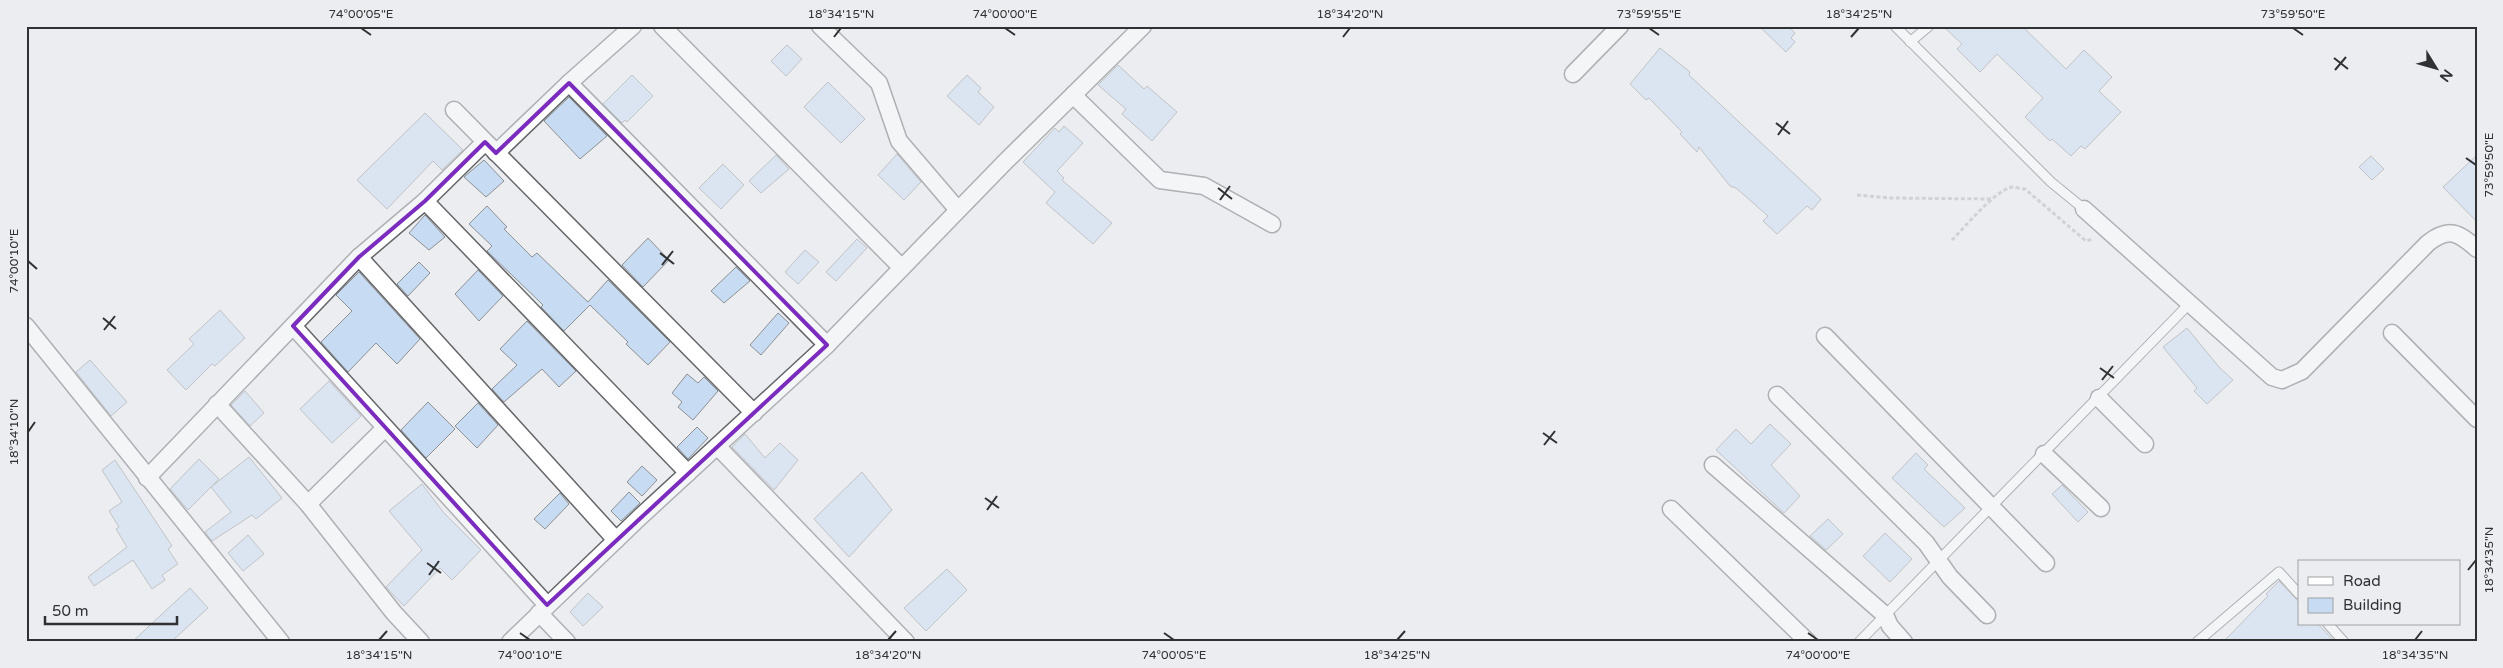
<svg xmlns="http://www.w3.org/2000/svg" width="2503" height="668" font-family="'Varela Round',sans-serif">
<rect width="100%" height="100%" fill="#ebedf0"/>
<!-- building -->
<g fill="#c7dbf3" stroke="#8e9092">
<polygon points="1759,26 1788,26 1795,33 1791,38 1795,42 1786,52"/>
<polygon points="1943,26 2022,26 2066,69 2084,50 2112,77 2099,91 2121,112 2085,149 2081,146 2071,156 2052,139 2050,141 2025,117 2043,98 1997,54 1980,72 1957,49 1962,44"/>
<polygon points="787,45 802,59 786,76 771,61"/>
<polygon points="1660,48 1690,72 1689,75 1821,199 1812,210 1807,206 1777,234 1763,221 1768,216 1736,188 1730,186 1699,147 1697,152 1680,134 1682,132 1649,98 1646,100 1630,84"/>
<polygon points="1118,65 1144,89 1147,86 1177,112 1152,141 1122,114 1126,109 1098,85"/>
<polygon points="632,75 653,96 627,122 625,120 622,123 603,104"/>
<polygon points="967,75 981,88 978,92 994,107 979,125 947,96"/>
<polygon points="828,82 865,119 841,143 804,107"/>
<polygon points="569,97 607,136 580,159 544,121"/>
<polygon points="425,113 463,150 442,170 433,161 387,209 357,180"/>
<polygon points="1064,126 1083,143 1057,171 1064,178 1062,180 1112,223 1093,244 1046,203 1055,192 1023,162 1055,128 1059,132"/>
<polygon points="897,154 921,182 904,200 878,175"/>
<polygon points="776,155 789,169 761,193 749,181"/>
<polygon points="2477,155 2477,222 2443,187"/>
<polygon points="2371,156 2384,169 2372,180 2359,167"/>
<polygon points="484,160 504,181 486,197 464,177"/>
<polygon points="723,164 744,185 721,209 699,188"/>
<polygon points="487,206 507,227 504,229 532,257 537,253 588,302 608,280 670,342 648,365 626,344 628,342 590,305 564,331 541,307 543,305 487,251 492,246 469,224"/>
<polygon points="425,215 445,237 429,250 409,233"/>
<polygon points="648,238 669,260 643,287 622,265"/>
<polygon points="857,239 867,248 836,281 826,272"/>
<polygon points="805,250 819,262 798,284 785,272"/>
<polygon points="419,262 430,273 408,296 397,284"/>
<polygon points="736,267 750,281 724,303 711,291"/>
<polygon points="478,270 503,296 479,321 455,294"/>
<polygon points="359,272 420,339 397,364 376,343 348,372 321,342 352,311 336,295"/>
<polygon points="220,310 245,338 215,366 212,364 186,390 167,370 194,344 189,339"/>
<polygon points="778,313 789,323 761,355 750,345"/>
<polygon points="527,321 576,371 559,387 542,369 504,402 492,389 517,365 500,349"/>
<polygon points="2187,328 2219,367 2233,380 2207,404 2194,391 2197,388 2163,347"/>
<polygon points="90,360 127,402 111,416 76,372"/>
<polygon points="687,374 698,383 704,377 718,391 693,420 678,407 682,402 672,393"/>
<polygon points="329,381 361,416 332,443 300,409"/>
<polygon points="245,391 264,413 250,426 231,405"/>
<polygon points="428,402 455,429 426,458 401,430"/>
<polygon points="478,403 498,425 477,448 455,426"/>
<polygon points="1770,424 1791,444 1771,465 1800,496 1784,513 1716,450 1736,429 1751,444"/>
<polygon points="697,427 708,438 688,459 677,447"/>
<polygon points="745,434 765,458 780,443 798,460 774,490 732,447"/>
<polygon points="1916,453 1928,465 1924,469 1965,508 1944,527 1892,478"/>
<polygon points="249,457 282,498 256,519 252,515 212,541 205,532 231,512 211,487"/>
<polygon points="199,459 219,479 188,510 170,489"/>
<polygon points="115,460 172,546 168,549 178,564 162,575 165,580 152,589 133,560 94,586 88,577 127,547 116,529 119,527 109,511 122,502 102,470"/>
<polygon points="642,466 657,480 642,496 627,482"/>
<polygon points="862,472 892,510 849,557 814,519"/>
<polygon points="422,484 444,513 481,550 452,580 440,568 404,606 386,587 422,550 389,511"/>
<polygon points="2062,485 2088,512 2078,522 2052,494"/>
<polygon points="629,492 640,503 621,521 611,511"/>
<polygon points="560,493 569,504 545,529 534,519"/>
<polygon points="1828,519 1843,534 1826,550 1810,536"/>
<polygon points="1885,533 1912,559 1890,582 1863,556"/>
<polygon points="248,535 264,554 243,571 228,553"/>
<polygon points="947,569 967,590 926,631 904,608"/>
<polygon points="2279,581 2299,602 2299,624 2318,624 2335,642 2223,642 2268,596 2266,594"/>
<polygon points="190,588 208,608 171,642 132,642"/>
<polygon points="588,593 603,607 583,626 570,612"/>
</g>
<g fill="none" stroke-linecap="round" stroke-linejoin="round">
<defs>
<g id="service">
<polyline points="1895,26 2051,182 2084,209"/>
<polyline points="1910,42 1929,26"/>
<polyline points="2328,624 2344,642"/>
<polyline points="1859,642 2190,303"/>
<polyline points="2197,642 2279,572 2299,594"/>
</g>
<g id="minor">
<polyline points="662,26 901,267"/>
<polyline points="820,26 879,83 899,141 958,210"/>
<polyline points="1573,74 1620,26"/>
<polyline points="569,83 827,345"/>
<polyline points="1073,95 1160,180 1204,186 1272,224"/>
<polyline points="454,110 754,413"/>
<polyline points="496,153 569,83 633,26"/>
<polyline points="425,201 688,473"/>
<path d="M2084,209L2272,377L2282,380L2302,371L2428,243C2449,227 2458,232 2477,249"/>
<polyline points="359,257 616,540"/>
<polyline points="26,326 281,642"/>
<polyline points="293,326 547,605"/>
<polyline points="2392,333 2477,419"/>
<polyline points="1825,336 2046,563"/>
<polyline points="1777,395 1926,543 1950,577 1987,615"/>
<polyline points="2099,398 2145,444"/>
<polyline points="217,404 308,504 394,613 421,642"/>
<polyline points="718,447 906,642"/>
<polyline points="2044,454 2101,508"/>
<polyline points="1713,465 1885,615 1890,626 1904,642"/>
<polyline points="147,478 359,257 425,201 485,142"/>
<polyline points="308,504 385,428"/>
<polyline points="1671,509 1808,642"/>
<polyline points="539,613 567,642"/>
<polyline points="510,642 640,517 827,345 1006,161 1143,26"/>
</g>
</defs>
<!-- service casing -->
<use href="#service" stroke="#646669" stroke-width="11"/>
<!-- minor casing -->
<use href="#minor" stroke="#646669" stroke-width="19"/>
<!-- path -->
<g stroke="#afb1b3" stroke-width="3" stroke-dasharray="4 2.5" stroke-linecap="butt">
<polyline points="1857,195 1890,198 1992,199"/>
<path d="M1952,240C1964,228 1997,188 2013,187C2016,187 2021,189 2025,189L2086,241L2093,239"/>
</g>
<!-- service -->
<use href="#service" stroke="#fff" stroke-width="9"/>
<!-- minor -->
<use href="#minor" stroke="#fff" stroke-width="16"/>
</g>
<!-- marked area -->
<path d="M0 0H2503V668H0ZM569,83L827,345L547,605L293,326L359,257L425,201L485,142L496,153Z" fill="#ebedf0" fill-opacity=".55" fill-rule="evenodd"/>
<path fill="none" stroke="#7b2cbf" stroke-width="4" stroke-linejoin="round" d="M569,83L827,345L547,605L293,326L359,257L425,201L485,142L496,153Z"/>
<!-- ticks -->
<path fill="none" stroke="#303132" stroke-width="2" d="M361,28L371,35M1005,28L1015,35M1649,28L1659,35M2293,28L2303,35M834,37L841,28M1343,37L1350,28M1851,37L1859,28M2334,58L2348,69M2335,70L2346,57M1776,123L1790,134M1778,135L1788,121M2466,158L2476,165M1218,188L1232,199M1220,200L1230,186M660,253L674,264M28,261L37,269M662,265L673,251M103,318L116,329M104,330L115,316M2100,368L2114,378M2102,380L2113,366M28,432L35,422M1543,433L1557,443M1544,445L1555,431M985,498L999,508M987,510L997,496M427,563L441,573M2468,570L2476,560M429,575L439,561M520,633L530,640M1164,633L1174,640M1808,633L1818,640M379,640L387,631M888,640L896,631M1397,640L1405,631M2415,640L2422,631"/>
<!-- border -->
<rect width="2503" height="668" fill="none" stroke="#ebedf0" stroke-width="55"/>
<!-- legend -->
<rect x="2298" y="560" width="162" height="65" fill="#ebedf0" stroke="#a0a2a4"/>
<rect x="2308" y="577" width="25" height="8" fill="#ffffff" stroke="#a0a2a4"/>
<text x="2343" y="586" font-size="15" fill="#303132">Road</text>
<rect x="2308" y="598" width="25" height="15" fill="#c7dbf3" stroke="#a0a2a4"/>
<text x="2343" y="610" font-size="15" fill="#303132">Building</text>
<!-- north arrow -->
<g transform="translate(2436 68) rotate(127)" stroke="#ebedf0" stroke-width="4" paint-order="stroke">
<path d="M0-4L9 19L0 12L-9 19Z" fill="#303132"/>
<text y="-8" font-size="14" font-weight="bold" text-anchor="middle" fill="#303132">N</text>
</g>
<!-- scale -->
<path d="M45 616v8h132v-8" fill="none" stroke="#303132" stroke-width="2.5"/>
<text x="52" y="616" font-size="15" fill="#303132" stroke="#ebedf0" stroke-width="4" paint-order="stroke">50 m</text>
<rect x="28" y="28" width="2448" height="612" fill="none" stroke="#303132" stroke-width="2"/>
<g font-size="12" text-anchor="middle" fill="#303132">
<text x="361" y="18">74°00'05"E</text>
<text x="841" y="18">18°34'15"N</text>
<text x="1005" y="18">74°00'00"E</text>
<text x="1350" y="18">18°34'20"N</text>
<text x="1649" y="18">73°59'55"E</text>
<text x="1859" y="18">18°34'25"N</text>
<text x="2293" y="18">73°59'50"E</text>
<text transform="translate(2489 165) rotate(-90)" y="4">73°59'50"E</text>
<text transform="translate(14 261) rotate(-90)" y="4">74°00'10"E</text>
<text transform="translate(14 432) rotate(-90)" y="4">18°34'10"N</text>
<text transform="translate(2489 560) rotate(-90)" y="4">18°34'35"N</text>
<text x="379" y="659">18°34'15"N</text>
<text x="530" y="659">74°00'10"E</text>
<text x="888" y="659">18°34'20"N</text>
<text x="1174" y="659">74°00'05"E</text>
<text x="1397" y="659">18°34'25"N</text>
<text x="1818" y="659">74°00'00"E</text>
<text x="2415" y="659">18°34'35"N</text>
</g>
</svg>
